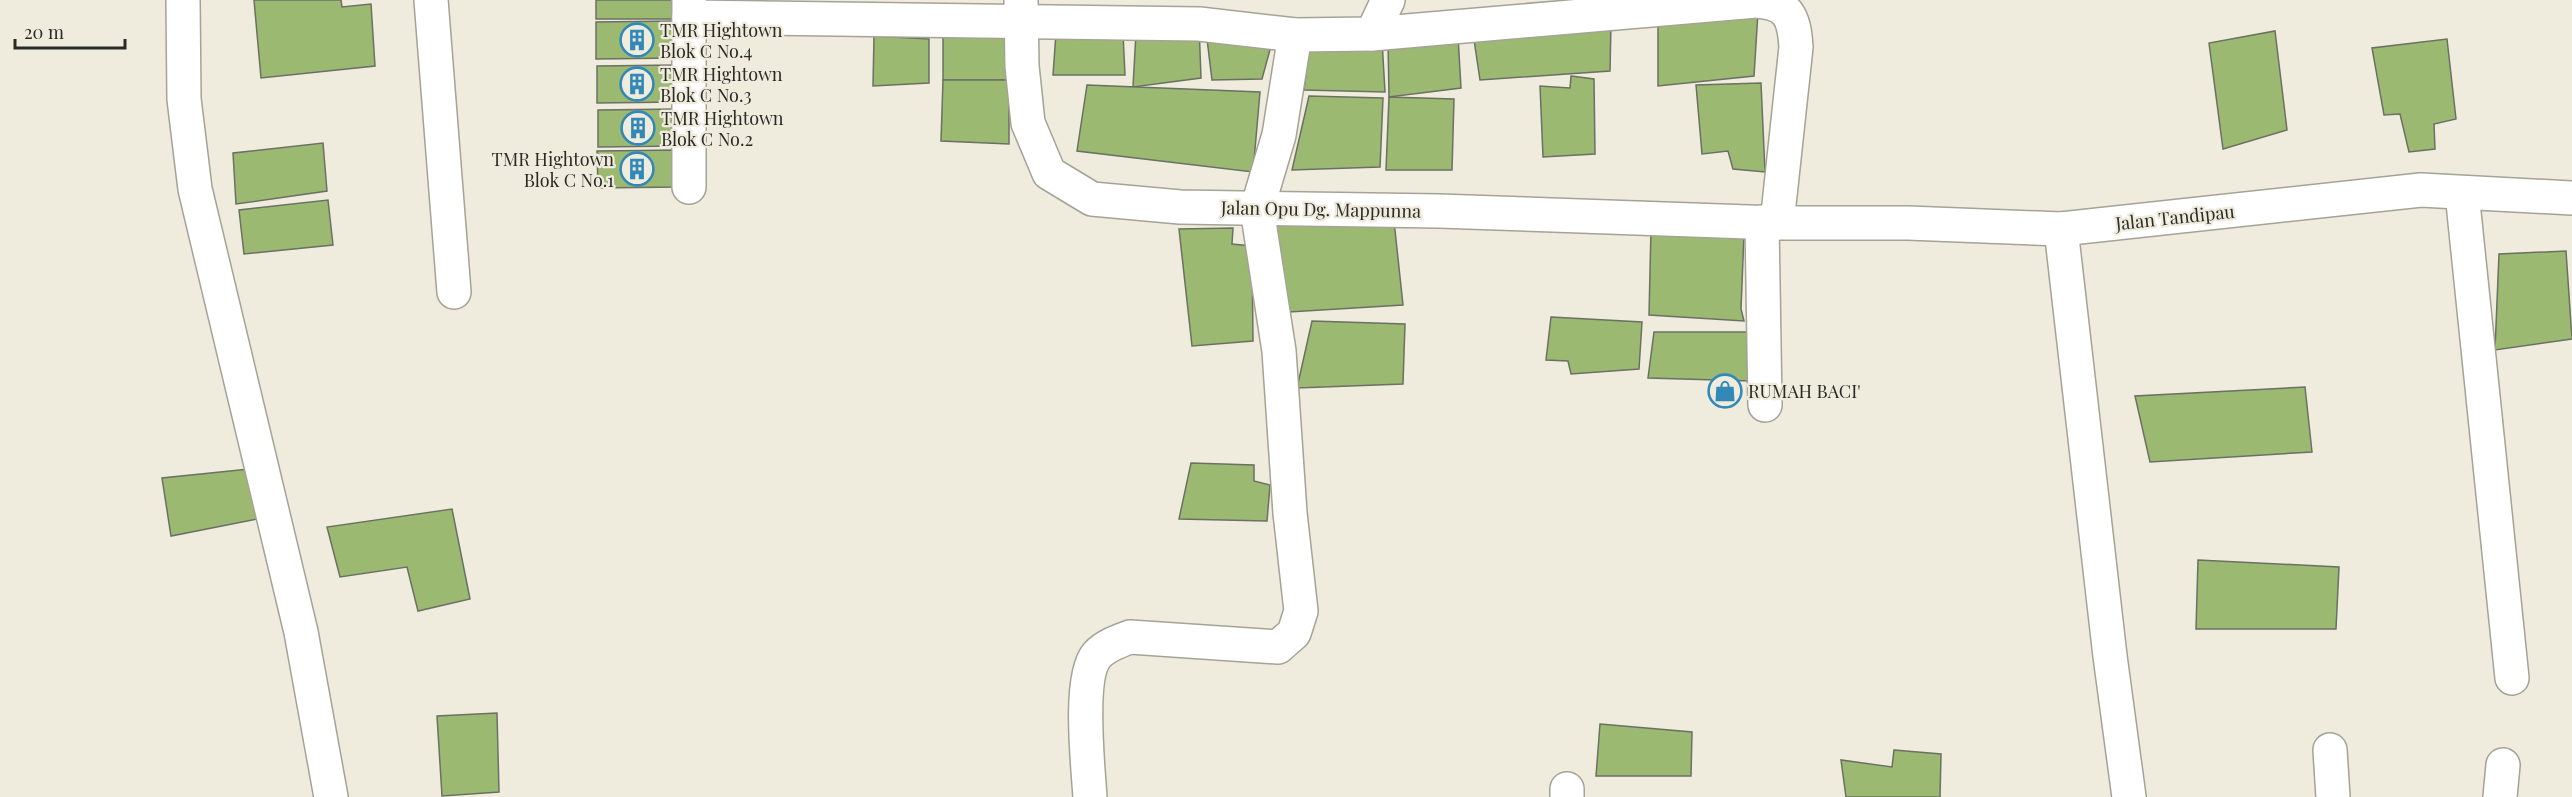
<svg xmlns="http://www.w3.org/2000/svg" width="2572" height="797" font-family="'Playfair Display',serif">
<rect width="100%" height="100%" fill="#efecde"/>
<!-- building -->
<g fill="#9cb972" stroke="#6b7065" stroke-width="1.5">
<polygon points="254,0 341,0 342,7 371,4 375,66 261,78"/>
<rect x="596" y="0" width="80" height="19"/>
<polygon points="1758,12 1754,76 1658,86 1658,17"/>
<polygon points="677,21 677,58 596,59 596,22"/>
<polygon points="1611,22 1610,71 1480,80 1473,33"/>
<polygon points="1199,24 1201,78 1133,87 1136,33"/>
<polygon points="1005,30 1009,80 943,80 943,31"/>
<polygon points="2275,31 2287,130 2223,149 2209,43"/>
<polygon points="1056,33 1123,34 1125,75 1053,75"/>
<polygon points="874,36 929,39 929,83 873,86"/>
<polygon points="1458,36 1461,88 1389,97 1388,42"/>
<polygon points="1207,39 1271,46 1262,79 1212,80"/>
<polygon points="2447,39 2456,119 2434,124 2435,149 2409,152 2400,114 2384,115 2372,48"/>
<polygon points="1382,40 1385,92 1304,90 1310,42"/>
<polygon points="677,65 678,102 597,103 597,66"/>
<polygon points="1571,76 1594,79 1595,154 1543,157 1540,86 1570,88"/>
<polygon points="943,80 1009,80 1009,144 941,141"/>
<polygon points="1761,83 1765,172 1733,169 1728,151 1702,154 1696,85"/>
<polygon points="1087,85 1260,92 1253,172 1077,151"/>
<polygon points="1309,96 1383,98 1380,167 1292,170"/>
<polygon points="1389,97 1454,99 1452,170 1386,170"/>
<polygon points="678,109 679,146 598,147 598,110"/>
<polygon points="323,143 327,191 236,204 233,153"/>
<polygon points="677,150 677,187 598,188 597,151"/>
<polygon points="328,200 333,245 244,254 239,210"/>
<polygon points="1276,221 1394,221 1403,305 1289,312"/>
<polygon points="1233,228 1232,244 1252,246 1253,341 1192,346 1179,229"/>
<polygon points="1651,229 1744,234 1741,309 1744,321 1649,315"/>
<polygon points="2566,251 2572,339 2495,350 2499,254"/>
<polygon points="1551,317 1642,322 1639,369 1571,374 1568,361 1546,360"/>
<polygon points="1312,321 1405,324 1403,384 1297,388"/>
<polygon points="1654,332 1749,332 1751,381 1648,378"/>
<polygon points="2305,387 2312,452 2150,462 2135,396"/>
<polygon points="1191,463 1254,465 1254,481 1270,485 1267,521 1179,519"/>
<polygon points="249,469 257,519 171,536 162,478"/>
<polygon points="452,509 470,599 418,611 407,567 340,577 327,527"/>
<polygon points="2198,560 2339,567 2336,629 2196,629"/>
<polygon points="497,713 499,792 442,796 437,716"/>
<polygon points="1600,724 1692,732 1691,776 1596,776"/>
<polygon points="1894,750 1941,754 1940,797 1846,797 1841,760 1892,767"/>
</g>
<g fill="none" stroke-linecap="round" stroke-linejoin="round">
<defs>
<g id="minor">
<polyline points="183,0 184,99 195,189 301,632 331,797"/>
<polyline points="431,0 454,292"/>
<polyline points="1021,0 1022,66 1028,123 1049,173 1092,199 1180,207 1439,211 1777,223 1908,223 2061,229 2421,190 2572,198"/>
<path d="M689,17L1199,24L1295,35L1372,34L1756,1C1788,3 1794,16 1796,47L1777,223"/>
<polyline points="1372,34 1388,0"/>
<polyline points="689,187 689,0"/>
<polyline points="2462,193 2512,678"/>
<polyline points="1762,222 1765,405"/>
<polyline points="2061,229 2110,656 2129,797"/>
<polyline points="2330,750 2333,797"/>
<polyline points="1567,789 1567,797"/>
<path d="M1090,797C1088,766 1078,677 1097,655C1105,646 1119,641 1130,637L1278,647L1294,633L1301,611L1290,513L1279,351L1257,209L1279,135L1295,35"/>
<polyline points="2500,797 2503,765"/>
</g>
</defs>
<!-- minor casing -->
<use href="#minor" stroke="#a5a395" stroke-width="36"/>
<!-- minor -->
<use href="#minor" stroke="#fff" stroke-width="33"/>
</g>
<!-- icons -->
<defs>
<symbol id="building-ring" viewBox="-11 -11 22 22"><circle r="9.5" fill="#efecde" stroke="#3289b8" stroke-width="1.5"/><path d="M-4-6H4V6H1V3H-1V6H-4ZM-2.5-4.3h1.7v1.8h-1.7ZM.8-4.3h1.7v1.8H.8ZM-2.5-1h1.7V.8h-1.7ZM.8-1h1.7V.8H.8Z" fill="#3289b8"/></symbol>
<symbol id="shop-ring" viewBox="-11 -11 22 22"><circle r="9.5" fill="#efecde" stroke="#3289b8" stroke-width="1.5"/><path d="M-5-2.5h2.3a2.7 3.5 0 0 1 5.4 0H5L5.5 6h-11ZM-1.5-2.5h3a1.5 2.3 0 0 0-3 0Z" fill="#3289b8"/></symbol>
</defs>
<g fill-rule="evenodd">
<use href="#building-ring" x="618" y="21" width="38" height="38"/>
<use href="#building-ring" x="618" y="65" width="38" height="38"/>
<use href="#building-ring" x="619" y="109" width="38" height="38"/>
<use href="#building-ring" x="618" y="150" width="38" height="38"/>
<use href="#shop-ring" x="1706" y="372" width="38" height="38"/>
</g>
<g text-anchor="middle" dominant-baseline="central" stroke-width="4.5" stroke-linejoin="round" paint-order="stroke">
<!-- poi labels -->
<g font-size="18" fill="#2b2a25" stroke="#efecde" text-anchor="start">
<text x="660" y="30">TMR Hightown<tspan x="660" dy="21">Blok C No.4</tspan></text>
<text x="660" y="74">TMR Hightown<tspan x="660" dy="21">Blok C No.3</tspan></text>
<text x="661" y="118">TMR Hightown<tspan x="661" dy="21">Blok C No.2</tspan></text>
<text x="614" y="159" text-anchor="end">TMR Hightown<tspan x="614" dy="21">Blok C No.1</tspan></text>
<text x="1748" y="391">RUMAH BACI'</text>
</g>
<!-- street labels -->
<g font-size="18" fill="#2b2a25" stroke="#efecde">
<text transform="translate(1321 209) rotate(1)">Jalan Opu Dg. Mappunna</text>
<text transform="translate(2175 217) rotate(-6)">Jalan Tandipau</text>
</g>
</g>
<!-- scale -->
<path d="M15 39v9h110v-9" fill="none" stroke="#2b2a25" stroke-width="3"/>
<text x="24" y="39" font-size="18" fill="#2b2a25" stroke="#efecde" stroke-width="4.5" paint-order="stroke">20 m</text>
</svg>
